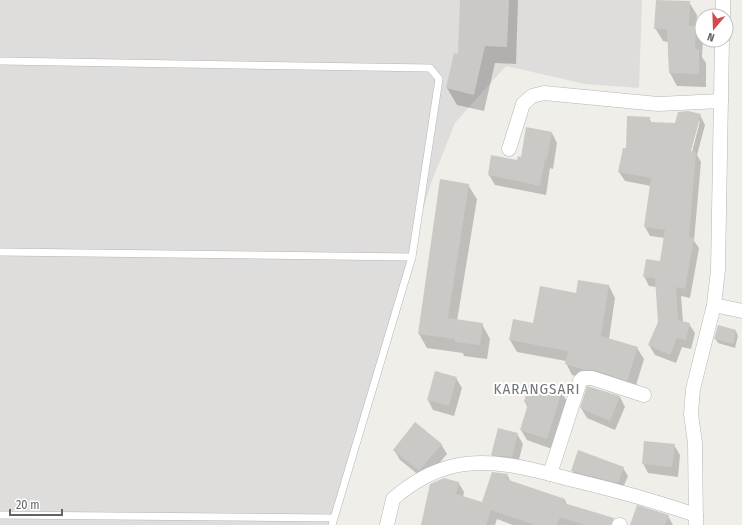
<svg xmlns="http://www.w3.org/2000/svg" width="742" height="525" font-family="'Fira Sans Condensed',sans-serif">
<rect width="100%" height="100%" fill="#f0eee9"/>
<!-- industrial -->
<polygon fill="#dfdddb" points="0,0 642,0 639,88 585,84 506,66 455,123 431,183 349,458 336,525 0,525"/>
<!-- shadow -->
<g fill="#0003" fill-rule="evenodd">
<polygon points="461,0 518,0 516,64 495,63 484,111 457,105 447,88 459,55"/>
<polygon points="689,2 697,15 696,29 703,40 702,57 706,63 706,87 677,86 670,73 668,42 663,41 655,28"/>
<path d="M700,115L705,125L697,155L701,162L694,241L699,248L690,298L681,296L683,322L689,324L695,333L691,349L682,347L676,363L655,355L649,345L659,322L656,287L649,286L644,276L661,262L665,238L650,236L645,227L651,186L625,181L619,172L627,149L649,118L652,123L675,124ZM698,121H700L691,156H689Z"/>
<polygon points="552,133 557,143 553,169 550,168 546,195 495,185 489,175 492,156 518,161"/>
<polygon points="468,185 477,199 457,321 482,324 490,339 487,359 464,356 463,353 427,348 419,334"/>
<polygon points="609,286 615,298 609,339 637,348 644,359 634,392 572,375 566,363 566,361 517,352 510,340 577,294"/>
<polygon points="736,331 738,336 735,348 718,343 715,338"/>
<polygon points="456,378 462,388 454,416 433,410 428,400"/>
<polygon points="588,388 620,397 625,407 615,430 587,418 581,408"/>
<polygon points="562,392 567,402 552,449 527,440 521,430 528,408 525,402"/>
<polygon points="517,434 523,444 517,467 498,465 492,455"/>
<polygon points="441,444 447,454 425,480 400,460 394,450"/>
<polygon points="674,445 680,455 678,477 648,473 643,463"/>
<polygon points="623,468 628,476 622,490 576,478 572,470"/>
<polygon points="507,475 511,482 565,500 567,505 607,525 513,525 497,519 495,525 459,525 432,514 458,482 464,492 463,497 482,504"/>
<polygon points="668,516 673,525 631,525"/>
</g>
<!-- building -->
<g fill="#cbc9c5">
<polygon points="460,0 509,0 507,47 485,46 474,95 446,88 454,53 458,54"/>
<polygon points="656,0 690,1 689,26 696,26 695,49 699,49 699,74 669,73 667,29 654,29"/>
<polygon points="688,111 701,114 691,151 696,152 689,237 694,238 685,289 676,287 678,320 690,323 686,340 677,338 670,355 648,345 658,322 655,278 643,277 646,259 660,261 665,230 644,227 651,178 618,172 623,148 626,148 627,116 650,117 650,122 675,123 678,112"/>
<polygon points="526,127 552,132 547,159 545,159 540,186 488,175 491,155 517,160 518,156 521,157"/>
<polygon points="440,179 469,184 448,318 483,323 480,345 455,342 455,339 418,334"/>
<polygon points="578,280 609,285 601,336 638,347 627,381 595,370 585,370 565,364 568,351 509,340 513,319 533,323 540,286 576,293"/>
<polygon points="718,325 736,330 733,344 714,339"/>
<polygon points="435,371 457,377 449,406 427,400"/>
<polygon points="529,383 562,391 547,439 520,430 528,404 524,402"/>
<polygon points="587,386 620,396 610,421 580,408"/>
<polygon points="415,422 442,444 419,471 393,450"/>
<polygon points="498,428 518,433 512,457 491,455"/>
<polygon points="644,441 675,444 672,467 642,464"/>
<polygon points="578,450 624,467 618,483 571,471"/>
<polygon points="492,472 508,474 506,479 565,499 564,503 614,518 611,525 585,525 560,517 557,525 535,525 491,510 486,525 421,525 430,484 444,478 459,482 456,494 482,502"/>
<polygon points="637,505 669,515 665,525 630,525"/>
</g>
<g fill="none" stroke-linecap="round" stroke-linejoin="round">
<defs>
<g id="service">
<polyline points="0,61 430,68 439,79 412,257"/>
<polyline points="0,252 412,257 332,525"/>
<polyline points="0,515 333,518"/>
</g>
<g id="minor">
<polyline points="723,16 723,0"/>
<polyline points="509,149 523,104 532,96 544,93 658,104 721,101"/>
<polyline points="714,305 742,311"/>
<polyline points="550,474 580,381 583,378 592,378 644,395"/>
<path d="M387,525L393,499C410,484 432,471 454,466C493,457 535,470 573,480C615,490 655,501 696,515"/>
<polyline points="619,525 620,525"/>
<polyline points="696,525 695,443 691,414 693,389 714,305 718,270 722,40"/>
</g>
</defs>
<!-- service casing -->
<use href="#service" stroke="#b4b6b9" stroke-width="8"/>
<!-- minor casing -->
<use href="#minor" stroke="#b4b6b9" stroke-width="15"/>
<!-- service -->
<use href="#service" stroke="#fff" stroke-width="7"/>
<!-- minor -->
<use href="#minor" stroke="#fff" stroke-width="14"/>
</g>
<g text-anchor="middle" dominant-baseline="central" stroke-width="4" stroke-linejoin="round" paint-order="stroke">
<!-- quarter labels -->
<g font-size="15" letter-spacing="1" fill="#717679" stroke="#fff">
<text x="537" y="389">KARANGSARI</text>
</g>
</g>
<!-- north arrow -->
<g transform="translate(714 28) rotate(199)"><circle r="19" fill="#ffffff" stroke="#bfc1c2"/>
<path d="M0-3L7 15L0 10L-7 15Z" fill="#d54a4d"/>
<text y="-6" font-size="11" font-weight="bold" text-anchor="middle" fill="#606467">N</text>
</g>
<!-- scale -->
<path d="M10 509v6h52v-6" fill="none" stroke="#606467" stroke-width="2"/>
<text x="16" y="509" font-size="12" fill="#606467" stroke="#ffffff" stroke-width="3" paint-order="stroke">20 m</text>
</svg>
